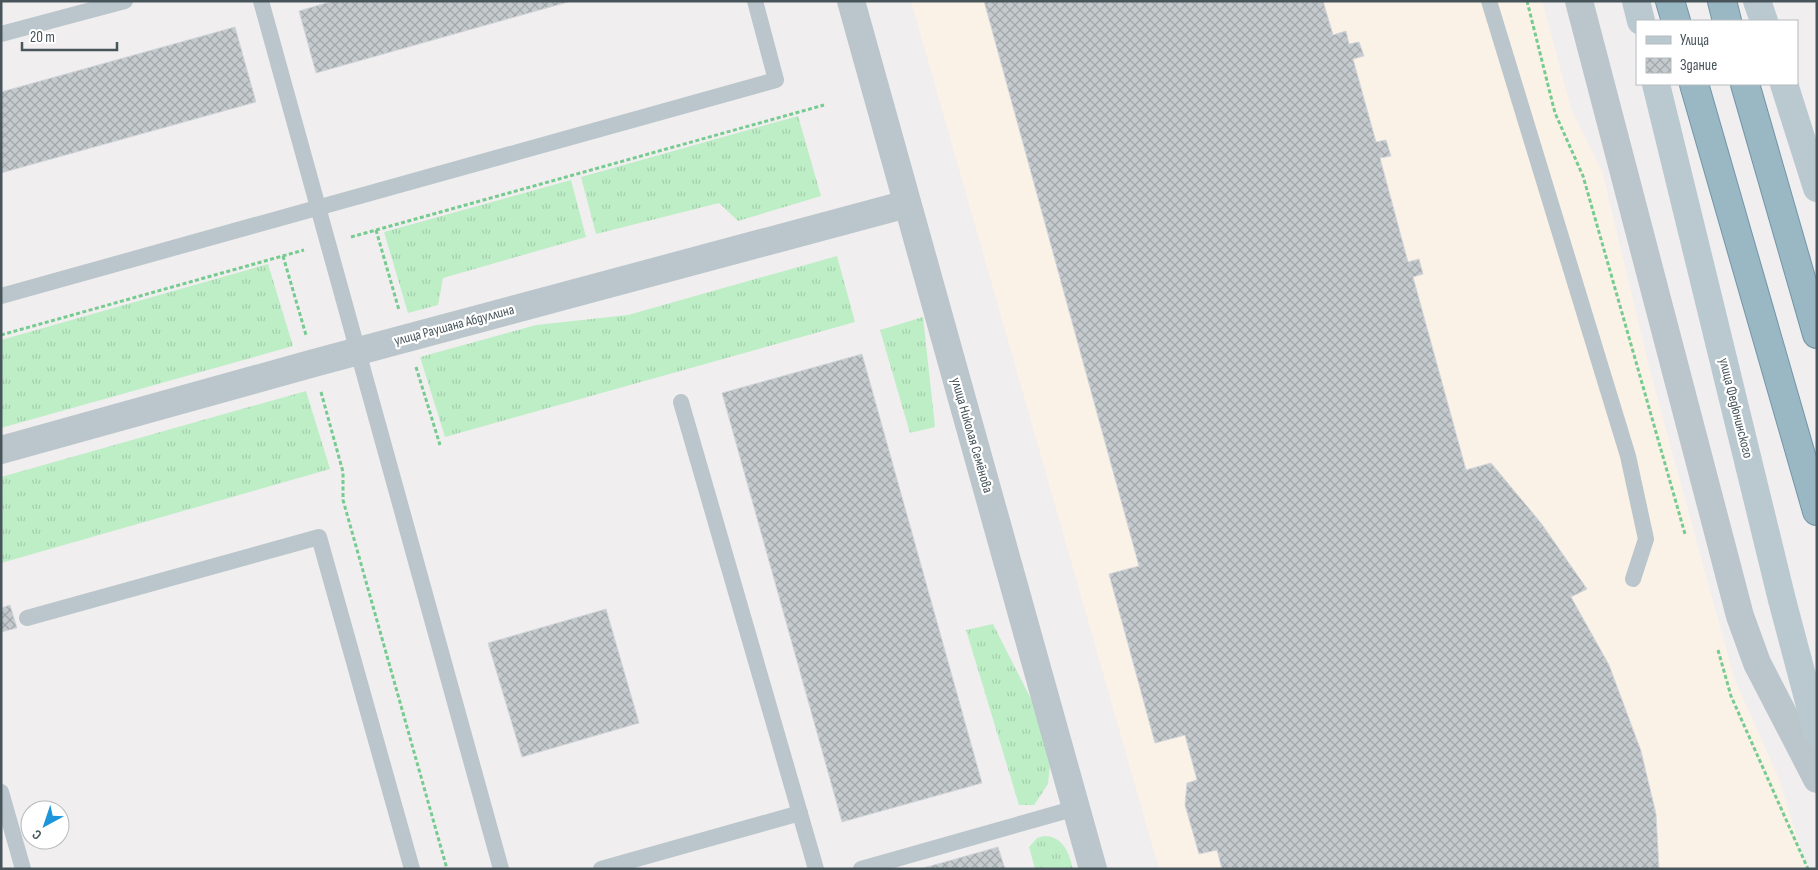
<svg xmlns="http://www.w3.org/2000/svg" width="1818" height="870" font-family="'Sofia Sans Condensed',sans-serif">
<defs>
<pattern id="grass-tufts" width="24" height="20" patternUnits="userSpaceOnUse" patternTransform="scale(1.25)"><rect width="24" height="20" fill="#bdeec6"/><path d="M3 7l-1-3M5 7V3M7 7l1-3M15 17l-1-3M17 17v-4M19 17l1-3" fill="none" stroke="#a4ceac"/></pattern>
<pattern id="building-cross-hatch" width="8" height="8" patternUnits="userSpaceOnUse" patternTransform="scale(1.25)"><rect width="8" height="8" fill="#c5cace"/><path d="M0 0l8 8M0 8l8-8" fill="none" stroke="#a2a7aa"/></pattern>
</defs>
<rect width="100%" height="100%" fill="#f1eeef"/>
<!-- commercial -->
<polygon fill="#fbf2e7" points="911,1 1542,1 1571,109 1602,171 1650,371 1734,678 1779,779 1807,869 1159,869"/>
<!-- grass -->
<g fill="url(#grass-tufts)">
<polygon points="798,116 821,196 738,221 719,203 596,234 581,177"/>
<polygon points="571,180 586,237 443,278 438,305 408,313 384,232"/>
<polygon points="837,256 855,322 445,437 420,357 536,325 628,315"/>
<polygon points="268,264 293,346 1,428 1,340"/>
<polygon points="923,317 935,427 910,433 880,330"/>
<polygon points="306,391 330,469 1,563 1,477"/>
<polygon points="993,624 1035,707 1050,764 1048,784 1034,805 1019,805 966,630"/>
<path d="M1044,836C1063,836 1069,853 1073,869H1035L1029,847L1037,838Z"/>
</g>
<!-- building -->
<g fill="url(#building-cross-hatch)" stroke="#d2d6da">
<polygon points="333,1 568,1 568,2 316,73 299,11"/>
<polygon points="984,1 1323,1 1333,35 1346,31 1349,44 1359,42 1364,56 1353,59 1376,142 1386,140 1391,156 1380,158 1408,262 1419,259 1423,274 1413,277 1466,470 1491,463 1541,523 1587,589 1571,597 1609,665 1641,751 1656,814 1659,869 1222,869 1217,850 1199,854 1185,805 1187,783 1197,780 1185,735 1155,743 1109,574 1139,566"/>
<polygon points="235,27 256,102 1,173 1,92"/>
<polygon points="862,354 982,783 842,822 722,393"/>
<polygon points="10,605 17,628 1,632 1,608"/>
<polygon points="606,609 639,723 522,757 488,643"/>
<polygon points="998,847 1005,869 920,869"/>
</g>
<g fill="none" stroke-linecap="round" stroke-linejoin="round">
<defs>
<g id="trunk">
<polyline points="1670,1 1676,21"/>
<polyline points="1722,1 1727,21"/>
<polyline points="1694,84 1817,511"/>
<polyline points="1745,84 1817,334"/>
</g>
</defs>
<!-- trunk casing -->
<use href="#trunk" stroke="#7296a8" stroke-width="30"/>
<!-- path -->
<g stroke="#76cb90" stroke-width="3" stroke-dasharray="4 2.5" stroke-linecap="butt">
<polyline points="1527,1 1555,113 1583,176 1685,534"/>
<polyline points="376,230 399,310"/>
<polyline points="351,237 824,105"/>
<polyline points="283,256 306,335"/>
<polyline points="1,335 304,250"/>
<polyline points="416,367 440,445"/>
<polyline points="321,392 343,472 343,500 447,869"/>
<polyline points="1718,650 1731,696 1808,869"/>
</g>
<!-- service -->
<g stroke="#bac6cb" stroke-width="16">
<polyline points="261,1 501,869"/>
<polyline points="1489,1 1628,456 1646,539 1633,579"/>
<polyline points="1,34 125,1"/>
<polyline points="1,296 776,80 755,1"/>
<polyline points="681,402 816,869"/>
<polyline points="27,618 319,537 412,869"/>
<polyline points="1,792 23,869"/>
<polyline points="601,869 800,813"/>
<polyline points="861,869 1076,808"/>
</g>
<!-- minor -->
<g stroke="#bac6cb" stroke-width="28">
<polyline points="851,1 1093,869"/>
<polyline points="1579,1 1740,616 1757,663 1817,779"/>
<polyline points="1,450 314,363 907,204"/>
</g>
<!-- secondary -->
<g stroke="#bac9d0" stroke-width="28">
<polyline points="1636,1 1641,21"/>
<polyline points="1757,1 1764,21"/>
<polyline points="1656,84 1782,600 1817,732"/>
<polyline points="1784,84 1817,188"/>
</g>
<!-- trunk -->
<use href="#trunk" stroke="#9ab7c4" stroke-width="28"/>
</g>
<g text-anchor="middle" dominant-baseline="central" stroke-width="4.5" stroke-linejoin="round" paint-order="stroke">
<!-- street labels -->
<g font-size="14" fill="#47555b" stroke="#fff">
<text transform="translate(454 325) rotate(-15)">улица Раушана Абдуллина</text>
<text transform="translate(1736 408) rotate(76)">улица Федюнинского</text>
<text transform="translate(972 435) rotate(74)">улица Николая Семёнова</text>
</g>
</g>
<!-- border -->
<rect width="1818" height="870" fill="none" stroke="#47555b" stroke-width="5"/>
<!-- legend -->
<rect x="1636" y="20" width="162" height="65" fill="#ffffff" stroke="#b5bbbd"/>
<rect x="1646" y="36" width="25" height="8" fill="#bac9d0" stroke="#b5bbbd"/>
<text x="1680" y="45" font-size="15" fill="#47555b">Улица</text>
<rect x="1646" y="58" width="25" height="15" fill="url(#building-cross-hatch)" stroke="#b5bbbd"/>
<text x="1680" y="70" font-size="15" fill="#47555b">Здание</text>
<!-- north arrow -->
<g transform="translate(45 825) rotate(220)"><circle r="24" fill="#ffffff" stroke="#b5bbbd"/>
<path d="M0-4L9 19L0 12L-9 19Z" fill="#1d95db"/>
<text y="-8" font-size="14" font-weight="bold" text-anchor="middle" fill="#47555b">С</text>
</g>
<!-- scale -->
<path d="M22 42v8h95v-8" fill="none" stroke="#47555b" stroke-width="2.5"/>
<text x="30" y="42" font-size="15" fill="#47555b" stroke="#ffffff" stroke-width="4" paint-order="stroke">20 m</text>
</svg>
